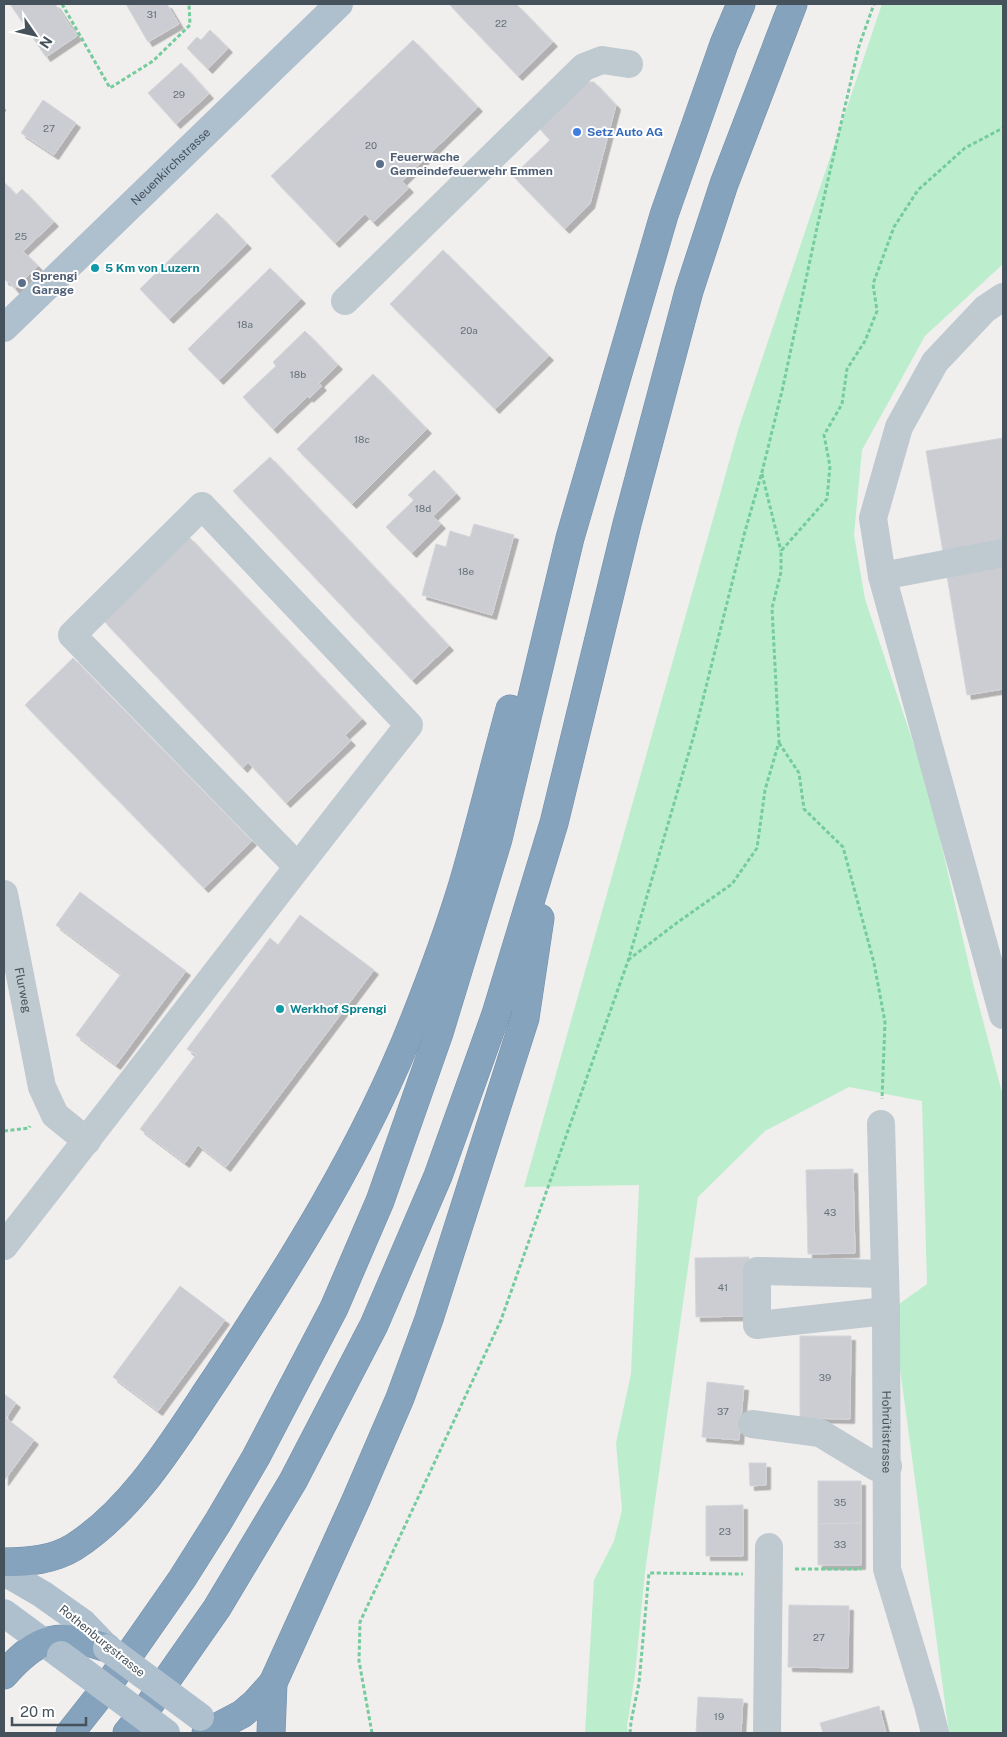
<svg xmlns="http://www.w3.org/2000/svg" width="1007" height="1737" font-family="'Public Sans',sans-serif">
<defs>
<filter id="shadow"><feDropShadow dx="4.5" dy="4.5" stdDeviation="0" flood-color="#0004"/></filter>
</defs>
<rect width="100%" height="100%" fill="#f1eeee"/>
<!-- green -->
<polygon fill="#bceecd" points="882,4 1003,4 1003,264 925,336 862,450 854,535 865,599 929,790 973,983 1003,1096 1003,1733 949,1733 892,1309 927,1284 922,1101 849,1087 765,1131 698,1197 645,1572 635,1675 627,1726 628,1733 585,1733 594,1580 614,1541 622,1510 616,1443 631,1374 639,1185 524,1187 739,427"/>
<!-- building -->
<g fill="#cbcdd3" stroke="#d2d5da" filter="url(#shadow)">
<polygon points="10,4 55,4 77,36 46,57"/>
<polygon points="126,4 167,4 179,24 148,42"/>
<polygon points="449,4 516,4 553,42 518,76"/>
<polygon points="210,30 228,48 208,69 187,48 197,37 201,40"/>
<polygon points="413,40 478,107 402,181 409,188 373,222 365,214 335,243 271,176"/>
<polygon points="181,63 209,94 176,124 148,93"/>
<polygon points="586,82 594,82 616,105 590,204 565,229 513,176 550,140 539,128"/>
<polygon points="43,100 76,123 54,155 21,133"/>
<polygon points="4,182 16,195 22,189 54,222 23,251 38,266 15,289 9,282 4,280"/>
<polygon points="217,213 247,244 169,319 140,289"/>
<polygon points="443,250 549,356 495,409 390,304"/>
<polygon points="270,268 301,299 219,380 188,349"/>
<polygon points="305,331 338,365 319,383 322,386 309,398 308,396 273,429 243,397 276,366 273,362"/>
<polygon points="373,374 427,429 352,504 297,449"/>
<polygon points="1003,438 1003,689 967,695 926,451"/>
<polygon points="270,457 449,646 412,680 233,491"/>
<polygon points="434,470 456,494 433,516 441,524 412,553 386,527 414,500 408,495"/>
<polygon points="474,524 514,535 492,615 422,595 436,544 446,547 450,531 470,537"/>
<polygon points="189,537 362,719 345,735 351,741 286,803 248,762 243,768 103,620"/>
<polygon points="73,658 252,841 204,888 25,705"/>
<polygon points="80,892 186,971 116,1065 76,1035 121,974 56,925"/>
<polygon points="300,915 374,970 226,1167 198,1145 185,1163 140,1129 196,1055 187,1049 270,938 278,945"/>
<polygon points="853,1169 855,1253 808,1254 806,1170"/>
<polygon points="749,1257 750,1316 696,1317 695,1258"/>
<polygon points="180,1286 225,1320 158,1411 113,1377"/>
<polygon points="800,1336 851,1336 850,1419 800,1418"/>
<polygon points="707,1382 744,1386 739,1440 702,1437"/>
<polygon points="4,1394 16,1403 6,1418 34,1440 4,1481"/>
<polygon points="749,1463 766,1463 766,1485 750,1486"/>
<polygon points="818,1481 861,1481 861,1523 818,1524"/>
<polygon points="743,1505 743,1556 706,1556 706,1506"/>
<polygon points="861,1523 861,1565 818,1565 818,1524"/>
<polygon points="789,1605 849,1606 848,1668 788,1667"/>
<polygon points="698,1697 743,1699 741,1733 696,1733"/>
<polygon points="879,1706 886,1733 823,1733 820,1723"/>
</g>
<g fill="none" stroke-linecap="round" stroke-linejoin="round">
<defs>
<g id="highway">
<path d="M4,1562C28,1562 53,1560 74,1547C135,1508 176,1437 216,1378C291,1264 364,1148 414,1021C432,976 449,930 463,884C480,826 494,767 510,709"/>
<path d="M4,1675C39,1635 58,1632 107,1648"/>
<polyline points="70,1733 108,1685 182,1579 218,1522 256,1457 334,1308 380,1201 439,1033 498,839 570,538 664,215 724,44 741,4"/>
<polyline points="127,1733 145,1711 217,1608 293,1481 374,1325 438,1176 496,1014 554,823 627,524 689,291 724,184 793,4"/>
<polyline points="206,1733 242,1714 255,1703 273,1683"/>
<polyline points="271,1733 273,1683 356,1500 400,1398 429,1319 525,1018 540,918"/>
</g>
</defs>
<!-- highway casing -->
<use href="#highway" stroke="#718ea9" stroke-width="29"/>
<!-- path -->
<g stroke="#74cc9d" stroke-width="3" stroke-dasharray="4 2.5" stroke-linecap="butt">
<polyline points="62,4 110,88 153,61 190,25 189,4"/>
<polyline points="4,111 5,109"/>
<polyline points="762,474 781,551"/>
<polyline points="779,743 799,773 804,809 843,847 874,963 885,1022 882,1099"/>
<polyline points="628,960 678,922 732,884 757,848 765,790 779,742 772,608 781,572 781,551 827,499 830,466 824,435 842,404 847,369 865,341 877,311 873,284 894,227 918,190 965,148 1003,128"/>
<polyline points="4,1131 29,1128 30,1126"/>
<polyline points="795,1569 861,1569"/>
<polyline points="372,1733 359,1661 360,1622 501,1320 628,961 694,735 744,535 762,472 782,391 818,223 859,46 874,4"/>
<polyline points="630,1733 631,1722 639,1683 649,1573 743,1574"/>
</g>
<!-- minor -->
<g stroke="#bec9d0" stroke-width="28">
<polyline points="1003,297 985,309 935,362 899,427 873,518 882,576 1003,1015"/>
<polyline points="345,301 584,67 602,60 629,64"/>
<polyline points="882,576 1003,553"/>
<path id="s1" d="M4,894L42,1087L55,1115L87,1141"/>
<path id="s2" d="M881,1124L886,1311L887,1569L928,1705L935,1733"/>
<path d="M4,1246C140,1073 272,898 409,725L202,506L72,635L297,866"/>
<polyline points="885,1274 757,1271 757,1325 886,1311"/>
<polyline points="752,1424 820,1433 876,1467 888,1466"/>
<polyline points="767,1733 769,1547"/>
</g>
<!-- major -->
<g stroke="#aebfcd" stroke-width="28">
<path id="s3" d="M4,328L339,4"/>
<polyline points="4,1572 42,1594 83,1623 107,1648"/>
<polyline points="4,1613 61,1655"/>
</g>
<!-- highway -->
<use href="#highway" stroke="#86a3bd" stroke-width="28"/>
<!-- major-bridge -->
<g stroke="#aebfcd" stroke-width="28">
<polyline points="107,1648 200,1717"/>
<polyline points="61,1655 166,1733"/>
</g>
</g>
<!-- markers -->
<circle fill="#3f7fe0" stroke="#fff" stroke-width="2" cx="577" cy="132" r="5"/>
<g fill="#5c6f8a" stroke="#fff" stroke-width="2">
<circle cx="380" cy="164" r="5"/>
<circle cx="22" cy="283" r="5"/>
</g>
<g fill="#0f9aa8" stroke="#fff" stroke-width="2">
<circle cx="95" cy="268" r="5"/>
<circle cx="280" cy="1009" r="5"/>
</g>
<g text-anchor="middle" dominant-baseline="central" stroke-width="4" stroke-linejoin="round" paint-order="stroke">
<!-- number labels -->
<g font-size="10" fill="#677179">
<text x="152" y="14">31</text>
<text x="501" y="23">22</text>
<text x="179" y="94">29</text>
<text x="49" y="128">27</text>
<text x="371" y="145">20</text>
<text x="21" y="236">25</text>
<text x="245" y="324">18a</text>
<text x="469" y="330">20a</text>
<text x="298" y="374">18b</text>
<text x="362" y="439">18c</text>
<text x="423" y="508">18d</text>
<text x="466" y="571">18e</text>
<text x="830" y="1212">43</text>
<text x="723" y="1287">41</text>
<text x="825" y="1377">39</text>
<text x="723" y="1411">37</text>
<text x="840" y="1502">35</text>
<text x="725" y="1531">23</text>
<text x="840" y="1544">33</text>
<text x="819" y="1637">27</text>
<text x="719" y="1716">19</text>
</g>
<!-- shop labels -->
<g font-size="12" font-weight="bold" fill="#366cbe" stroke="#fff" text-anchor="start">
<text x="587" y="132">Setz Auto AG</text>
</g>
<!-- service labels -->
<g font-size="12" font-weight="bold" fill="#4e5e75" stroke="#fff" text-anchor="start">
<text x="390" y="157">Feuerwache<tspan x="390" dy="14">Gemeindefeuerwehr Emmen</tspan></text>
<text x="32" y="276">Sprengi<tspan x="32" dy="14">Garage</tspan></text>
</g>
<!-- street labels -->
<g font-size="12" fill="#46525b" stroke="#fff">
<text stroke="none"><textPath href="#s3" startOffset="232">Neuenkirchstrasse</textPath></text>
<text stroke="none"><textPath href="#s1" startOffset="98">Flurweg</textPath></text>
<text stroke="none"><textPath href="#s2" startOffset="308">Hohrütistrasse</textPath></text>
<text transform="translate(102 1641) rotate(39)">Rothenburgstrasse</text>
</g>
<!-- culture labels -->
<g font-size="12" font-weight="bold" fill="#0d838f" stroke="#fff" text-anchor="start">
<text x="105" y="268">5 Km von Luzern</text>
<text x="290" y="1009">Werkhof Sprengi</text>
</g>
</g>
<!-- border -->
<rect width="1007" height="1737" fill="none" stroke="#46525b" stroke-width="10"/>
<!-- north arrow -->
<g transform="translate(35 35) rotate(124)" stroke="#ffffff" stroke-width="4" paint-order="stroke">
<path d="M0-4L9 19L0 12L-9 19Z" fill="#46525b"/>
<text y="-8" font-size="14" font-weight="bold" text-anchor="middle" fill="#46525b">N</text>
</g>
<!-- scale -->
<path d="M12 1717v8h74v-8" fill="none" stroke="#46525b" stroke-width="2.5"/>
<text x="20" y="1717" font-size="15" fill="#46525b" stroke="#ffffff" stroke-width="4" paint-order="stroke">20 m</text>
</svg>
